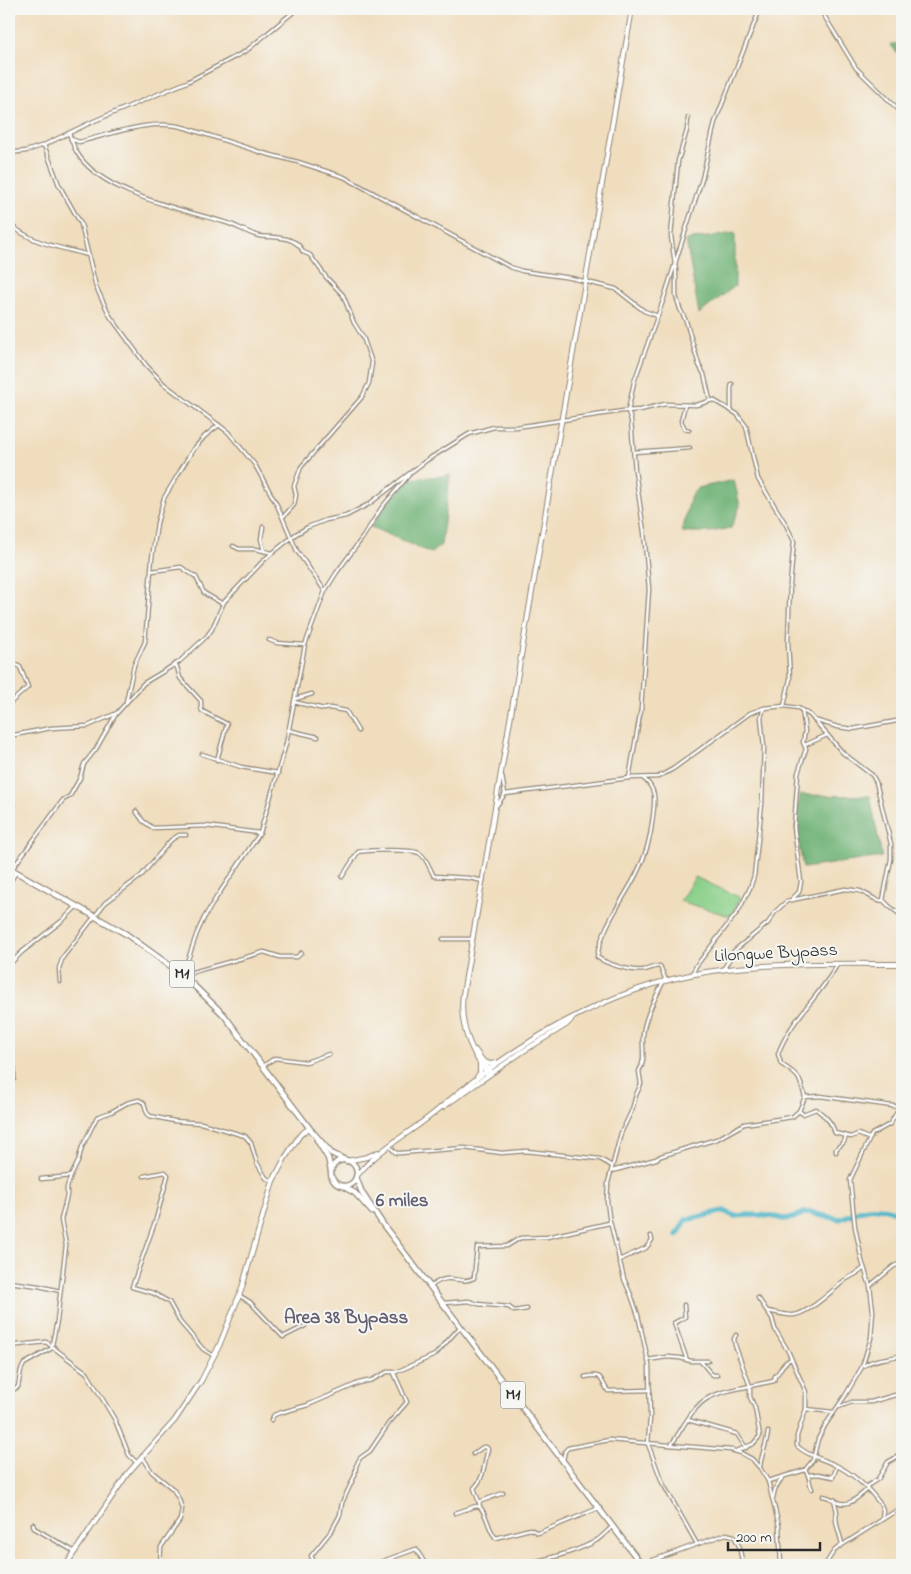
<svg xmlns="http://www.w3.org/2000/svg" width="911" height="1574" font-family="'Indie Flower',sans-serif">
<rect width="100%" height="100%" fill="#f6f6f2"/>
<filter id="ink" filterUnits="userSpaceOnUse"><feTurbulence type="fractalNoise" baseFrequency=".02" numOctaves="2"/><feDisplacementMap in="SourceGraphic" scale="10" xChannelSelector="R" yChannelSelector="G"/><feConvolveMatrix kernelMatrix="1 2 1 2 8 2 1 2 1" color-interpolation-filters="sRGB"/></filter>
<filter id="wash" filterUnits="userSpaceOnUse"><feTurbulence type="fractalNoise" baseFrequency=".0096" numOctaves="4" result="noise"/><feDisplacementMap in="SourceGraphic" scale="20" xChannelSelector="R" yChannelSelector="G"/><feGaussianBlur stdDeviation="1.12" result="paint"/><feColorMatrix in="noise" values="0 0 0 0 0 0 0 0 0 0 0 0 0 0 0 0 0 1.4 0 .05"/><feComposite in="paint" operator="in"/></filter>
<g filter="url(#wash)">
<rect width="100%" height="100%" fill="#f0ddbd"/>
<!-- green -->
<polygon fill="#8bd08a" stroke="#5b7e5a" points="695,877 741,898 730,916 680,901"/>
<!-- forest -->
<g fill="#70b276" stroke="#4e6e50">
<polygon points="890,44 902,44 902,59"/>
<polygon points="735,233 735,286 699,314 686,240"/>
<polygon points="450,475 441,545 431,553 371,527 385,505 410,479"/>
<polygon points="734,480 740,506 731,528 710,532 682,532 691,495 698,488"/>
<polygon points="800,795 870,796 882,857 803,868 796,827"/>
</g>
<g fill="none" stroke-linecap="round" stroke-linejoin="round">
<!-- river -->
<g stroke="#49b4c7" stroke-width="5.5">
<path d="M854,1213C865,1208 890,1205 898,1215H902"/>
<path d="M677,1235L686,1220L724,1211L734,1216L751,1215L771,1216L783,1219L793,1218L804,1213L811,1212C818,1217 831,1216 840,1219L852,1214"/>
</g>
</g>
</g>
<g filter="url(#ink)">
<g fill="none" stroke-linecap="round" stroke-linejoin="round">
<defs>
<g id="street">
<polyline points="820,9 856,68 902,113"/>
<polyline points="688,118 687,130 678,161 671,236 676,271 676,296 680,309 686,321 699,365 704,374 710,400"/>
<path d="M69,133C71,139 73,145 76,151C99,193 181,209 224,222C236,225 247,233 259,236C274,238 296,235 303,252L310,255L326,277L343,295L354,323L363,337L372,363L369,383L362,397L301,467L294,486L296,495L294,505L283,517"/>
<path d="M71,139L79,142C112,134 152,118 186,128L263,153L298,162L344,177L510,267L522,271L571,278L616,289L644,311L658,316"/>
<polyline points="44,145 59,185 81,224 96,287 110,316 146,365 164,384 228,432 255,465 277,505 297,551 325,591"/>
<polyline points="9,153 26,151 44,145 94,121 187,82 246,51 297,9"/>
<path d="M9,223C29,243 62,248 89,255"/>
<polyline points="685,405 681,421 685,429 689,430"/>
<polyline points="731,410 731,388 732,384"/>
<polyline points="634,452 690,448"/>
<polyline points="263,527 261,539 264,551"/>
<polyline points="233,546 239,549 256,549 272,553"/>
<polyline points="152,571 181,567 196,577 204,593 223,604"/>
<polyline points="269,640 277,643 305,645"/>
<polyline points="9,660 20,667 28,687 9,704"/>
<polyline points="175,665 177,667 180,678 201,701 201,708 202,711 227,724 217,760"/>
<polyline points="295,699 312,694"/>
<polyline points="126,702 134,665 145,642 152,558 157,523 164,498 192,451 205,436 219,425"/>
<polyline points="294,702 324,709 330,708 346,711 358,731"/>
<polyline points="814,720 838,727 853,729 902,720"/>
<polyline points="288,730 318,737"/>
<polyline points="9,736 51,728 88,726 117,713 144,683 179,662 207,636 212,629 224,602 265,559 296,534 308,527 326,520 346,516 369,504 427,460 469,434 494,427 516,427 623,411 640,410 665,404 696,405 713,400 737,414 746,426 758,479 785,523 794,541 790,584 788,642 790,679 784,706"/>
<polyline points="805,745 827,735"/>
<polyline points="202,754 241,767 278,773"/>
<polyline points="900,771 901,720"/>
<polyline points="502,776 505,794"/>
<polyline points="629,778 641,709 649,589 644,532 635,471 631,420 628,411 634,382 664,298 702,179 715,122 760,9"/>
<path d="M643,778C657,789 655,800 653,816C651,837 646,856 636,875C622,902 602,926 597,957C606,964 633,972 644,970C650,969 654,966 660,966L665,978C657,996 644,1016 643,1036C642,1048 646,1061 639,1071L641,1084L636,1095L632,1110L621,1133L608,1183L607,1201L609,1217L624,1279L631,1295L638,1315L649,1365L650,1418L648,1444L662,1482L697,1544"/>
<polyline points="9,802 13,805"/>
<polyline points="497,805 505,794 629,778 658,777 673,769 750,713 764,708 784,706 798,708 810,715 843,753 872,775 876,782 891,844 891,859 883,900 889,906 902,916"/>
<polyline points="136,811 143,821 153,828 206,826 259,833"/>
<polyline points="12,869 63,800 70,796 80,778 84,764 96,749 116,714"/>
<path d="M342,877L358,852C367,850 411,849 419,853C426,856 430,870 434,876L469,878L483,881"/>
<polyline points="9,884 16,872"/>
<polyline points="792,899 799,892 801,882 794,827 798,773 806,749 803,742 805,731 802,710"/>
<polyline points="443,939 473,939"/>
<polyline points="9,965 22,952 63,920 76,907"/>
<polyline points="723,970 734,951 768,923 775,912 787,901 845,889 860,891 879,901 883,900"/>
<polyline points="183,974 197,933 204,918 216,898 260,833 286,744 305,645 325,591 337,572 363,537 382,507 409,475"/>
<polyline points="692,975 696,966 739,910 750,888 754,876 762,804 764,747 761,717 764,708"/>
<polyline points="187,979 193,972 264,952 280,957 297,957 301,953"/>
<polyline points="60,982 59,968 63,957 105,903 141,876 171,840 179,835 186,835"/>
<polyline points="9,1044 14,1067 14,1079"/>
<polyline points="263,1066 275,1058 306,1062 329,1054"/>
<polyline points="805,1097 820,1096 900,1107"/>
<path d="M799,1111L803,1114L816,1109C825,1116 832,1122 835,1133L851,1137L858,1134L868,1138L871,1137"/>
<polyline points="389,1146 396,1153 400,1153 464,1148 502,1153 526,1151 600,1159 612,1166"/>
<polyline points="836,1152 836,1149 844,1142 846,1136"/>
<polyline points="9,1170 11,1150"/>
<path d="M612,1171L656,1159L661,1156L717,1139L744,1124L792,1117L799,1111L805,1097C799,1075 799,1076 781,1064L778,1054C790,1020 820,996 837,965"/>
<polyline points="9,1174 9,1182"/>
<polyline points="144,1176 165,1172 168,1175 156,1219 132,1287 153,1293 169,1302 180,1322 203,1349 214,1356"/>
<polyline points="41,1179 71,1176"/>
<polyline points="619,1260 646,1248 652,1240 651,1236"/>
<polyline points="9,1282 39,1286 60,1291"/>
<polyline points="871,1285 894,1266 902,1263"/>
<path d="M430,1287C450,1270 458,1286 474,1278L477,1247L507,1246L520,1238L547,1237L609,1223"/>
<polyline points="240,1296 250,1302 283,1337 305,1326"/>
<polyline points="758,1298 772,1318 775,1329 788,1351 806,1392 806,1409 833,1412"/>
<polyline points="444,1303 469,1301 478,1304 509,1307 514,1311 527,1309"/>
<polyline points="684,1305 685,1317 674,1323 687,1360"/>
<path d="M767,1311C774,1312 788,1316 794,1315C809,1313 833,1290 845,1280C851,1276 859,1273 864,1268"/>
<polyline points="52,1345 57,1321 66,1245 61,1220 67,1195 67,1187 71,1176 78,1162 82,1147 97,1117 111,1112 127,1103 139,1100 144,1103 147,1113 150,1116 174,1121 201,1123 245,1136 251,1143 257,1163 266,1178 273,1181"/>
<polyline points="9,1346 46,1342 87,1373 115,1420 129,1455 136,1462"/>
<polyline points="648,1360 667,1357 680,1358 691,1361 708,1361"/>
<path d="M701,1362C706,1366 707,1371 713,1375H717"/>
<path d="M864,1366C873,1358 890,1359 902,1355"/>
<path d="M585,1377C604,1373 599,1379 608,1391L650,1390"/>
<polyline points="9,1392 18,1387 21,1370 24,1364 54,1347"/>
<polyline points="839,1407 852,1402 871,1402 902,1393"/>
<path d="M806,1409L797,1436V1446C808,1456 820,1458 833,1464C853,1473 868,1487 881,1505L883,1510L882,1519"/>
<polyline points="271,1420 274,1415 279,1413 308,1405 359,1383 372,1380 387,1372 396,1372 435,1355 460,1327"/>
<polyline points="688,1420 737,1434 746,1448"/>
<path d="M671,1445C682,1430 691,1408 708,1398C720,1391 736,1389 750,1386L735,1345L734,1339L736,1335"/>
<path d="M736,1451L753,1444L760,1436L755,1408L750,1397V1386L774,1381L775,1376C782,1371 779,1365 791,1359"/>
<path d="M473,1454L483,1447H486L488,1449C484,1462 485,1478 474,1488L479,1502"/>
<polyline points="142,1456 152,1472 173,1489 179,1499 182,1509 180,1520 161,1547 160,1565"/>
<polyline points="563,1460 565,1451 568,1448 609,1440 731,1450 741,1453 752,1459 760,1468 768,1481 779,1526 781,1565"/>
<path d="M760,1467C761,1455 767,1444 768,1432"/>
<path d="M805,1470C811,1477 808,1482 812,1489"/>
<polyline points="809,1475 818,1474 833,1477 837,1466"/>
<polyline points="768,1481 805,1470 813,1460 818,1439 826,1424 845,1396 862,1367 871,1338 873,1311 870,1286 862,1261 855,1227 850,1180 872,1134 890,1124 902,1104"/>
<polyline points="866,1487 878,1479 888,1462 902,1454"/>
<path d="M823,1496C830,1497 832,1499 838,1502C849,1508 860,1495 868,1489"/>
<polyline points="773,1498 775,1489 782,1478"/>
<path d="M834,1499L837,1512C833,1521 841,1535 842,1545"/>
<polyline points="480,1507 479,1502 503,1493"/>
<path d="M455,1513L476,1506L480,1507C488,1516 488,1530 496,1538L530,1529L538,1533L599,1508"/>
<polyline points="33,1524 34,1528 75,1552"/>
<polyline points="386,1560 388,1565"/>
<path d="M536,1561C552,1558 584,1549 597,1540C602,1537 607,1531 612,1527"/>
<polyline points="642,1564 726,1534 734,1536 739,1546 743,1565"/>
<polyline points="316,1565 311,1556 332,1530 340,1515 342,1503 355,1475 356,1466 360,1458 370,1451 389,1423 407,1402 394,1373"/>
<polyline points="372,1565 416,1549 426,1565"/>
<polyline points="825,1565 834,1551 839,1547 902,1507"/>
</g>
<g id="secondary">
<polyline points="475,1050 490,1071"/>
<path d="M487,1074C470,1049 459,1025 463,994L632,9"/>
<polyline points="66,1565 128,1473 175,1420 201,1381 219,1346 241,1291 273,1181 285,1158 300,1135 309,1128"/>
</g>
<g id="primary">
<polyline points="483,1061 490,1064 497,1063"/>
<polyline points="477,1077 480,1073 480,1063"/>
<polyline points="443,1107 522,1052 566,1025 571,1020"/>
<polyline points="347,1161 367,1157 378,1152"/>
<path d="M356,1177C378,1148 413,1132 440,1108C515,1044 607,988 706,972C771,962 837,964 902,964"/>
</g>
<g id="highway">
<polyline points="9,868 126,934 183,975 224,1015 311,1130 331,1153 347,1161"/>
<polyline points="317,1140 328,1158 331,1171"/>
<circle cx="344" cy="1173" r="13"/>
<polyline points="356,1177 362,1193 384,1226 642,1565"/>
<polyline points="342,1186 355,1193 372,1212"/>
</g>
</defs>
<!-- street casing -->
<use href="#street" stroke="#8e8474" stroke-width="5"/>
<!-- secondary casing -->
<use href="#secondary" stroke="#8e8474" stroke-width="6"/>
<!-- primary casing -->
<use href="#primary" stroke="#8e8474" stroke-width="6"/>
<!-- highway casing -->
<use href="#highway" stroke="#8e8474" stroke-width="7"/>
<!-- street -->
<use href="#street" stroke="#fff" stroke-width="2.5"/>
<!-- secondary -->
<use href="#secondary" stroke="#fff" stroke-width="4"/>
<!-- primary -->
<use href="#primary" stroke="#fff" stroke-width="4"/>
<!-- highway -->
<use href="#highway" stroke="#fff" stroke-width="4.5"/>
</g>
</g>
<g text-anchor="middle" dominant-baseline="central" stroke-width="4" stroke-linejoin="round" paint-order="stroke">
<!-- shield labels -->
<g fill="#f6f6f2" stroke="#686867" stroke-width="1">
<rect x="169.5" y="960.5" width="25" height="27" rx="4"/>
<rect x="500.5" y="1381.5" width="25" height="27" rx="4"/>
</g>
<g font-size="16" font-weight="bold" fill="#2b2b2b">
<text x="182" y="974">M1</text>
<text x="513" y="1395">M1</text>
</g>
<!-- street labels -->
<g font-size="18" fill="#2b2b2b" stroke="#f6f6f2">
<text transform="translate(776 954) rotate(-3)">Lilongwe Bypass</text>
</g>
<!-- neighbourhood labels -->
<g font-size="19" font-weight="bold" fill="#625d70" stroke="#f6f6f2">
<text x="402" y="1201">6 miles</text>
<text x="346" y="1318">Area 38 Bypass</text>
</g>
</g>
<!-- margin -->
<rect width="911" height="1574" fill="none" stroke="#f6f6f2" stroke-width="30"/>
<!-- scale -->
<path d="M728 1542v8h92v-8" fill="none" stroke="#2b2b2b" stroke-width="2.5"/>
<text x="736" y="1542" font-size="15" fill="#2b2b2b" stroke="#f6f6f2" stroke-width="4" paint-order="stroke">200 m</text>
</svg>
